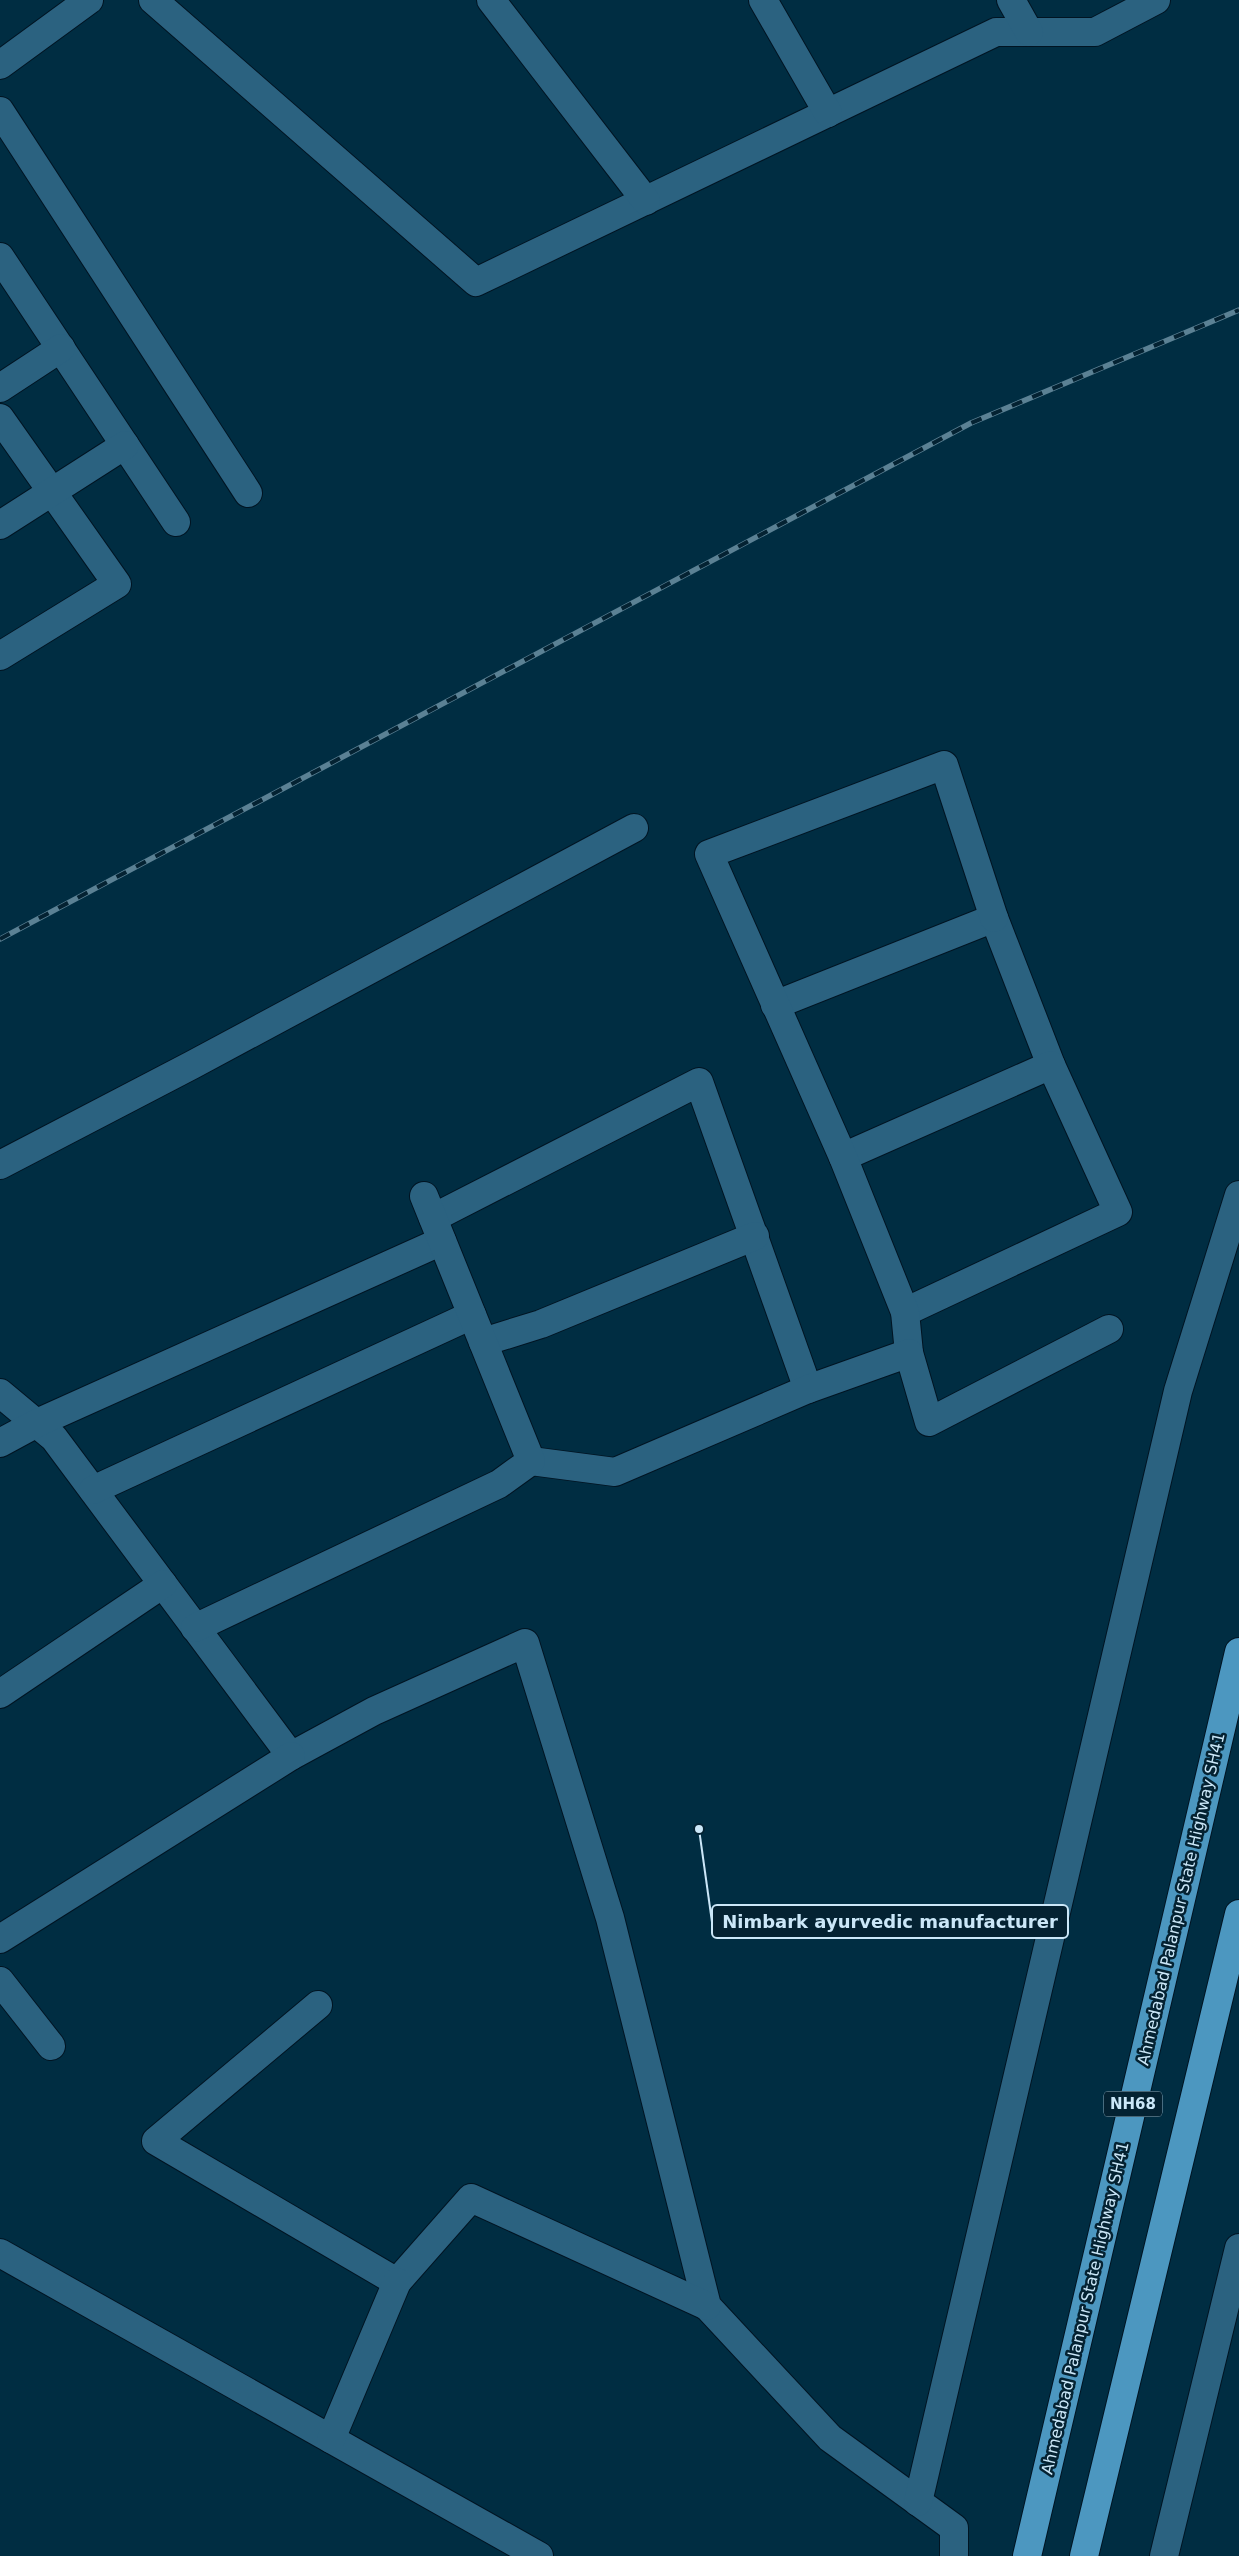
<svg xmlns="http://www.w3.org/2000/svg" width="1239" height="2556" font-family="'DejaVu Sans',sans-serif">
<rect width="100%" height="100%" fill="#002d42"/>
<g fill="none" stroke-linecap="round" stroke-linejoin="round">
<defs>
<g id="minor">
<polyline points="153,0 476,282 996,32 1095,32 1156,0"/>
<polyline points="491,0 646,201"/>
<polyline points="763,0 828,113"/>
<polyline points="1011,0 1029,32"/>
<polyline points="0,65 89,0"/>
<polyline points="0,111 248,493"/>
<polyline points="0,257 176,522"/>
<polyline points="0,388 61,348"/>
<polyline points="0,418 117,584 0,656"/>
<polyline points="0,525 125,445"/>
<polyline points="775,1005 994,918 1051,1065"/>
<polyline points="843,1157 1051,1065 1118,1212 905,1312"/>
<polyline points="0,1165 192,1065 634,828"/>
<polyline points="433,1218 699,1082 808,1389"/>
<polyline points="483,1342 541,1324 755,1236"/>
<polyline points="909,1353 905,1312 843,1157 709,854 944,765 994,918"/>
<polyline points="0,1393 54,1438 291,1756 374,1711 525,1643 610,1918 707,2306 830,2438 954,2528 954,2556"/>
<polyline points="0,1443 37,1423 442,1241"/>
<polyline points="531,1461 615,1472 808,1389 909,1353 929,1422 1109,1329"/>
<polyline points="93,1490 472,1315"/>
<polyline points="195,1628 499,1484 531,1461 424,1196"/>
<polyline points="0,1694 163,1584"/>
<polyline points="0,1939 291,1756"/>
<polyline points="0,1981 51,2046"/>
<polyline points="318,2005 156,2141 397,2282 471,2198 707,2306"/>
<polyline points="0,2253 539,2556"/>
<polyline points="331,2439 397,2282"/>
<polyline points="918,2502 1178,1391 1239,1195"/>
<polyline points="1164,2556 1239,2248"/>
</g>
<g id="highway">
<polyline points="1027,2556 1239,1652"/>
<polyline points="1084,2556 1239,1914"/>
</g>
</defs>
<!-- minor casing -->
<use href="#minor" stroke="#001422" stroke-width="30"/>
<!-- highway casing -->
<use href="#highway" stroke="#001422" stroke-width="30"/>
<!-- minor -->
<use href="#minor" stroke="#2b6280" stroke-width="28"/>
<!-- highway -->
<use href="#highway" stroke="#4c97c0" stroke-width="28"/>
<defs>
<polyline id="rail" points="0,939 971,423 1239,310"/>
</defs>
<!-- rail casing -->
<use href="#rail" stroke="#5b8194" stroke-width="5.5"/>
<!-- rail -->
<use href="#rail" stroke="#042232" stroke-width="4" stroke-dasharray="11" stroke-linecap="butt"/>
</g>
<g text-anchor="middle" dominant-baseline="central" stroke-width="5" stroke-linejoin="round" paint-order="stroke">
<!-- shield labels -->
<rect fill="#042232" stroke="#8facbd" stroke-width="1" x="1104" y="2091.5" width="58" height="25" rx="4"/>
<g font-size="15" font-weight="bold" fill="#cbe7f8">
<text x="1133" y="2104">NH68</text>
</g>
<!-- street labels -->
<g font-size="16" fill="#cbe7f8" stroke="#042232">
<text transform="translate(1181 1899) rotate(-77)">Ahmedabad Palanpur State Highway SH41</text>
<text transform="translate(1085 2308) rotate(-77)">Ahmedabad Palanpur State Highway SH41</text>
</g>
</g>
<!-- callouts -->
<path fill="none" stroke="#cbe7f8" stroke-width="2" d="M699 1829L712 1922"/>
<circle fill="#cbe7f8" stroke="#042232" stroke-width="2" cx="699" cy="1829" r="5"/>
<rect fill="#042232" stroke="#cbe7f8" stroke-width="2" x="712" y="1905" width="356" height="33" rx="5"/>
<g font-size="18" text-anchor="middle" font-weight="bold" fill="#cbe7f8">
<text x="890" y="1928">Nimbark ayurvedic manufacturer</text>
</g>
</svg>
